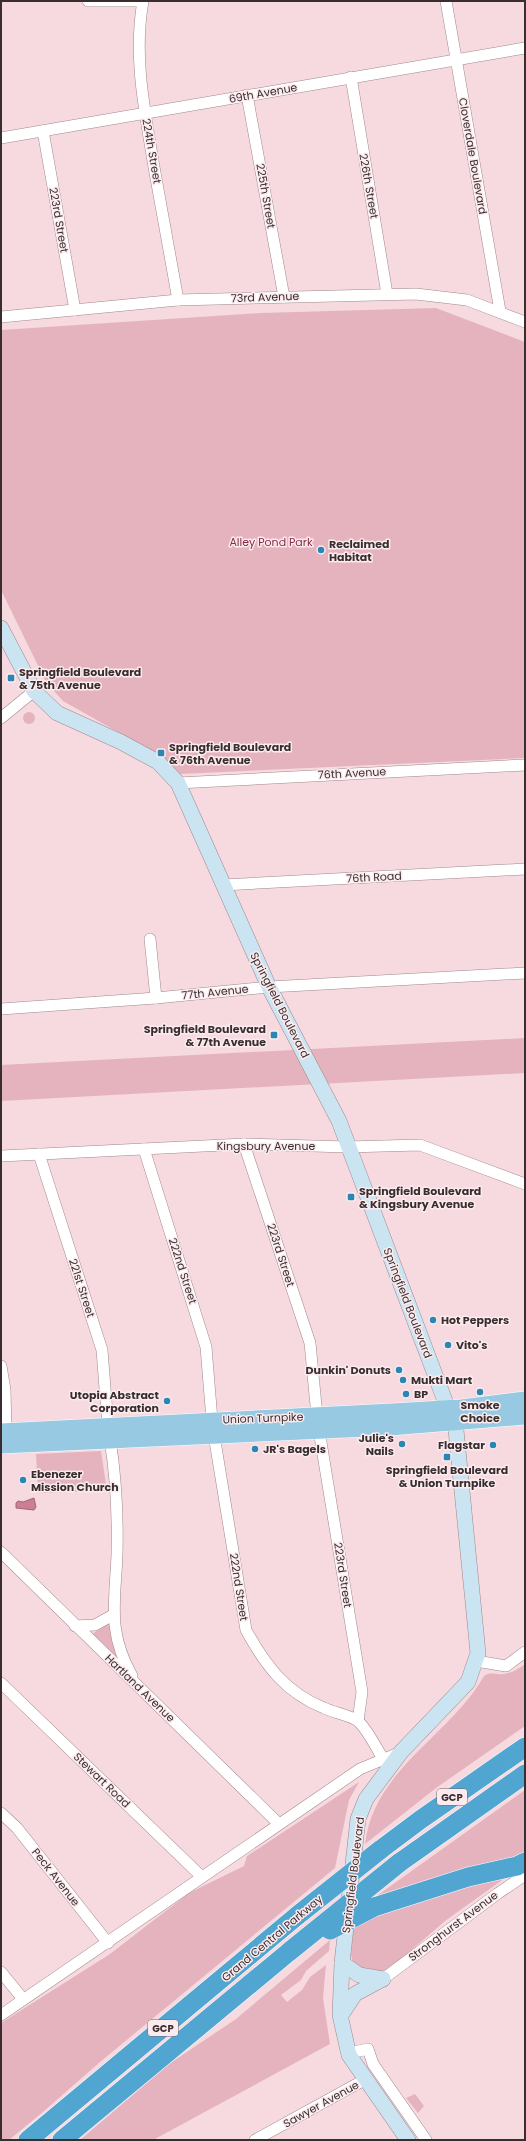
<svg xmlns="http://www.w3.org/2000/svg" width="526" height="2141" font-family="Poppins,sans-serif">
<rect width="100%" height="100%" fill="#f6dae0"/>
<!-- green -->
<g fill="#e5b3be">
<polygon points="436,308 525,342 525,758 179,774 162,757 63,701 46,682 1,590 1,330 261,313"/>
<circle cx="29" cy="718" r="6"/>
<polygon points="525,1038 525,1073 1,1101 1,1065"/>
<polygon points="101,1451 107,1491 38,1493 36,1454"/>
<polygon points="109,1623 118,1660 92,1634"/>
<path d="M525,1664V1726L436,1788L365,1844C374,1769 450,1736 484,1676C491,1671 496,1675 504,1674C512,1673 518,1669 525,1664Z"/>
<polygon points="359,1782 349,1800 335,1868 100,2062 44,2111 9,2140 1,2140 1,2023 110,1954 189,1893 244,1866 247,1856"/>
<polygon points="525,1790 525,1860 377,1898 378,1895"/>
<polygon points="505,1878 445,1921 385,1973 354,1967 351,1955 354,1925 411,1899"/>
<polygon points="330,1940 329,1951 306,1971 301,1980 281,1995 287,2002 302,1990 310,1977 326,1965 323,1998 330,2044 153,2140 80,2140 169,2064 236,2019"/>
<polygon points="415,2094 424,2106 418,2113 406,2098"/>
</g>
<!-- water -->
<polygon fill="#cc7f92" stroke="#a06775" points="34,1498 36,1507 34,1510 16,1508 16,1503 18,1501 23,1502"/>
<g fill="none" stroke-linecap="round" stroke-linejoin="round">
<defs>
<g id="street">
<polyline points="88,1 140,1"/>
<path d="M143,1C133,57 145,112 154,167C162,211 170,256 178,300"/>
<polyline points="446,1 500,311"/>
<polyline points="351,77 387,294"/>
<polyline points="247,95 284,297"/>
<polyline points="43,131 75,310"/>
<polyline points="1,138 525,48"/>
<polyline points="1,317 178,300 416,294 467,300 525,322"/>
<polyline points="1,718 34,691"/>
<polyline points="178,783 525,765"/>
<polyline points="223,885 525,869"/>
<polyline points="150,939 156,998"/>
<polyline points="1,1009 156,998 269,987 525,973"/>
<polyline points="244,1144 310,1343 317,1416"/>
<polyline points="144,1149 206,1347 212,1420"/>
<polyline points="39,1154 102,1350 108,1426"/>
<polyline points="1,1156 244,1144 347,1147 420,1145 525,1184"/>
<polyline points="1,1366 5,1390 6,1431"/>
<polyline points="319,1430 362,1692 358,1721"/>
<path d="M214,1435L246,1630C265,1665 286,1693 324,1708C332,1712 352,1716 358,1721C369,1731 378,1752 387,1765"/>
<path d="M110,1439C116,1478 118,1516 117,1555C115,1603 107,1631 132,1676"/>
<polyline points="1,1552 279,1824"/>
<polyline points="75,1626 95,1625 113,1615"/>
<polyline points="476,1661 506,1666 525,1652"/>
<polyline points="1,1683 202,1877"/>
<polyline points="1,1813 17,1828 108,1943"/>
<polyline points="1,1972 23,1999"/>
<polyline points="383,1979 497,1894 525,1875"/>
<polyline points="1,2015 360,1769 401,1752"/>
<polyline points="349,2053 368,2049 373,2064 426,2140"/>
<polyline points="255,2140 366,2079"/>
</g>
<g id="secondary">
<polyline points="1,628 34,691 57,713 121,742 158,762 178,783 269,987 339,1121 456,1430 478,1653 468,1682 401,1752 366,1799 358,1819 342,1963 340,2015 349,2055 408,2140"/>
<polyline points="342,1963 359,1975 383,1979"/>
<polyline points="341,2015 355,1994 383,1979"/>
</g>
<g id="primary">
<polyline points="1,1432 392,1412 461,1408 525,1400"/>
<polyline points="1,1445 390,1427 525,1416"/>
</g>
<g id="highway">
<polyline points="380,1850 420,1820 525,1747"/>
<polyline points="399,1863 525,1774"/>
<polyline points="374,1907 468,1877 517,1866 525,1862"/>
<polyline points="28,2140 298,1915"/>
<polyline points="62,2140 290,1951"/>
</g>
</defs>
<!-- street casing -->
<use href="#street" stroke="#a0878c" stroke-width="12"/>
<!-- secondary casing -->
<use href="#secondary" stroke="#a0878c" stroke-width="16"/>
<!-- primary casing -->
<use href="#primary" stroke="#fff" stroke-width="18"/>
<!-- highway casing -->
<use href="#highway" stroke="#fff" stroke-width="20"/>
<!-- street -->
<use href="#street" stroke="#fff" stroke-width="11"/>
<!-- secondary -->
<use href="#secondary" stroke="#cbe4f1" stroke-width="15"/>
<!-- primary -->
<use href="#primary" stroke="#97c9e3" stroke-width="17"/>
<!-- highway -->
<use href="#highway" stroke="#51a5d1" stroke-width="19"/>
<defs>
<g id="highway-bridge">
<polyline points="298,1915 380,1850"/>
<polyline points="330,1930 374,1907"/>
<polyline points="290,1951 399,1863"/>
</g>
</defs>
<!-- highway-bridge casing -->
<use href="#highway-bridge" stroke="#fff" stroke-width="20" stroke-linecap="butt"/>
<!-- highway-bridge -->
<use href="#highway-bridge" stroke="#51a5d1" stroke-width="19"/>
</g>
<!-- markers -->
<g fill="#2a87b4" stroke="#fcebee" stroke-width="1.5">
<circle cx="321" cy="550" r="4"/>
<rect x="7" y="674" width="8" height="8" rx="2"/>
<rect x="157" y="749" width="8" height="8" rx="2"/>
<rect x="270" y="1031" width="8" height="8" rx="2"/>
<rect x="347" y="1193" width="8" height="8" rx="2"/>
<circle cx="433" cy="1320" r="4"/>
<circle cx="448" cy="1345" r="4"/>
<circle cx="399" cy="1370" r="4"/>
<circle cx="403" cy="1380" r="4"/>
<circle cx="480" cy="1392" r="4"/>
<circle cx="406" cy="1394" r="4"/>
<circle cx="167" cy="1401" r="4"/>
<circle cx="402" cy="1444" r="4"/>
<circle cx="493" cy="1445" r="4"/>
<circle cx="255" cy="1449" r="4"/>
<rect x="443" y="1453" width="8" height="8" rx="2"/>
<circle cx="23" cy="1480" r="4"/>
</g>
<g text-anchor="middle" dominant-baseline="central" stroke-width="3" stroke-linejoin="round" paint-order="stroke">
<!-- shield labels -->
<g fill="#fcebee" stroke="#736769" stroke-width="1">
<rect x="437" y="1789" width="30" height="16" rx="3"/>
<rect x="148" y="2020" width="30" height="16" rx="3"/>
</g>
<g font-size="10" font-weight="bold" fill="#382e30">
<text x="452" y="1797">GCP</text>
<text x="163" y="2028">GCP</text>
</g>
<!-- street labels -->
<g font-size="11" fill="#382e30" stroke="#fcebee">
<text transform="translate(263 93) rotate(-10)">69th Avenue</text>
<text transform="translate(152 151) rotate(80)">224th Street</text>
<text transform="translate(473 156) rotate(80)">Cloverdale Boulevard</text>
<text transform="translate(369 186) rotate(80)">226th Street</text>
<text transform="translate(266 196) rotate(80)">225th Street</text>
<text transform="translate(59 220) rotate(80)">223rd Street</text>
<text transform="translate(265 297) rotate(-2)">73rd Avenue</text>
<text transform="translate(352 773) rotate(-3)">76th Avenue</text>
<text transform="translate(374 877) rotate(-3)">76th Road</text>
<text transform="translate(215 992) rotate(-6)">77th Avenue</text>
<text transform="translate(280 1005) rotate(63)">Springfield Boulevard</text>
<text x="266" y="1146">Kingsbury Avenue</text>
<text transform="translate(281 1255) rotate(72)">223rd Street</text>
<text transform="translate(183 1271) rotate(72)">222nd Street</text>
<text transform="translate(82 1288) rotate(72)">221st Street</text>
<text transform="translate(408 1303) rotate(69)">Springfield Boulevard</text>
<text transform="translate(263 1418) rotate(-2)">Union Turnpike</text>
<text transform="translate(343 1575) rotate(81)">223rd Street</text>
<text transform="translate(239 1587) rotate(81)">222nd Street</text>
<text transform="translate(140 1688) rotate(44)">Hartland Avenue</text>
<text transform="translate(102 1780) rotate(44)">Stewart Road</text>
<text transform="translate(353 1875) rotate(-83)">Springfield Boulevard</text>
<text transform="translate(56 1877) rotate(52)">Peck Avenue</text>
<text transform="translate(453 1926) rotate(-37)">Stronghurst Avenue</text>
<text transform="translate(272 1938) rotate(-40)">Grand Central Parkway</text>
<text transform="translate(321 2104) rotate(-29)">Sawyer Avenue</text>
</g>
<!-- park labels -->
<g font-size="11" fill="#862a48" stroke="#fcebee">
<text x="271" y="542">Alley Pond Park</text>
</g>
<!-- poi labels -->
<g font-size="11" font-weight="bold" fill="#382e30" stroke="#fcebee" text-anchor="start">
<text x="329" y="544">Reclaimed<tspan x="329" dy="13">Habitat</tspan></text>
<text x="19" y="672">Springfield Boulevard<tspan x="19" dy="13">&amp; 75th Avenue</tspan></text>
<text x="169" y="747">Springfield Boulevard<tspan x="169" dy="13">&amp; 76th Avenue</tspan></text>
<text x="266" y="1029" text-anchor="end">Springfield Boulevard<tspan x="266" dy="13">&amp; 77th Avenue</tspan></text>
<text x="359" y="1191">Springfield Boulevard<tspan x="359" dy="13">&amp; Kingsbury Avenue</tspan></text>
<text x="441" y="1320">Hot Peppers</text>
<text x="456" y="1345">Vito's</text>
<text x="391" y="1370" text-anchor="end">Dunkin' Donuts</text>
<text x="411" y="1380">Mukti Mart</text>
<text x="414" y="1394">BP</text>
<text x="159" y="1395" text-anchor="end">Utopia Abstract<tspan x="159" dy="13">Corporation</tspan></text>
<text x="480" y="1405" text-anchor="middle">Smoke<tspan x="480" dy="13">Choice</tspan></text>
<text x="394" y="1438" text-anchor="end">Julie's<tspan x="394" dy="13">Nails</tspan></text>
<text x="485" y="1445" text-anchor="end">Flagstar</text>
<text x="263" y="1449">JR's Bagels</text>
<text x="447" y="1470" text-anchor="middle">Springfield Boulevard<tspan x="447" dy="13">&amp; Union Turnpike</tspan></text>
<text x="31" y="1474">Ebenezer<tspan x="31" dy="13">Mission Church</tspan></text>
</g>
</g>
<!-- border -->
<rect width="526" height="2141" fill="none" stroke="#382e30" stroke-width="4"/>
</svg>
